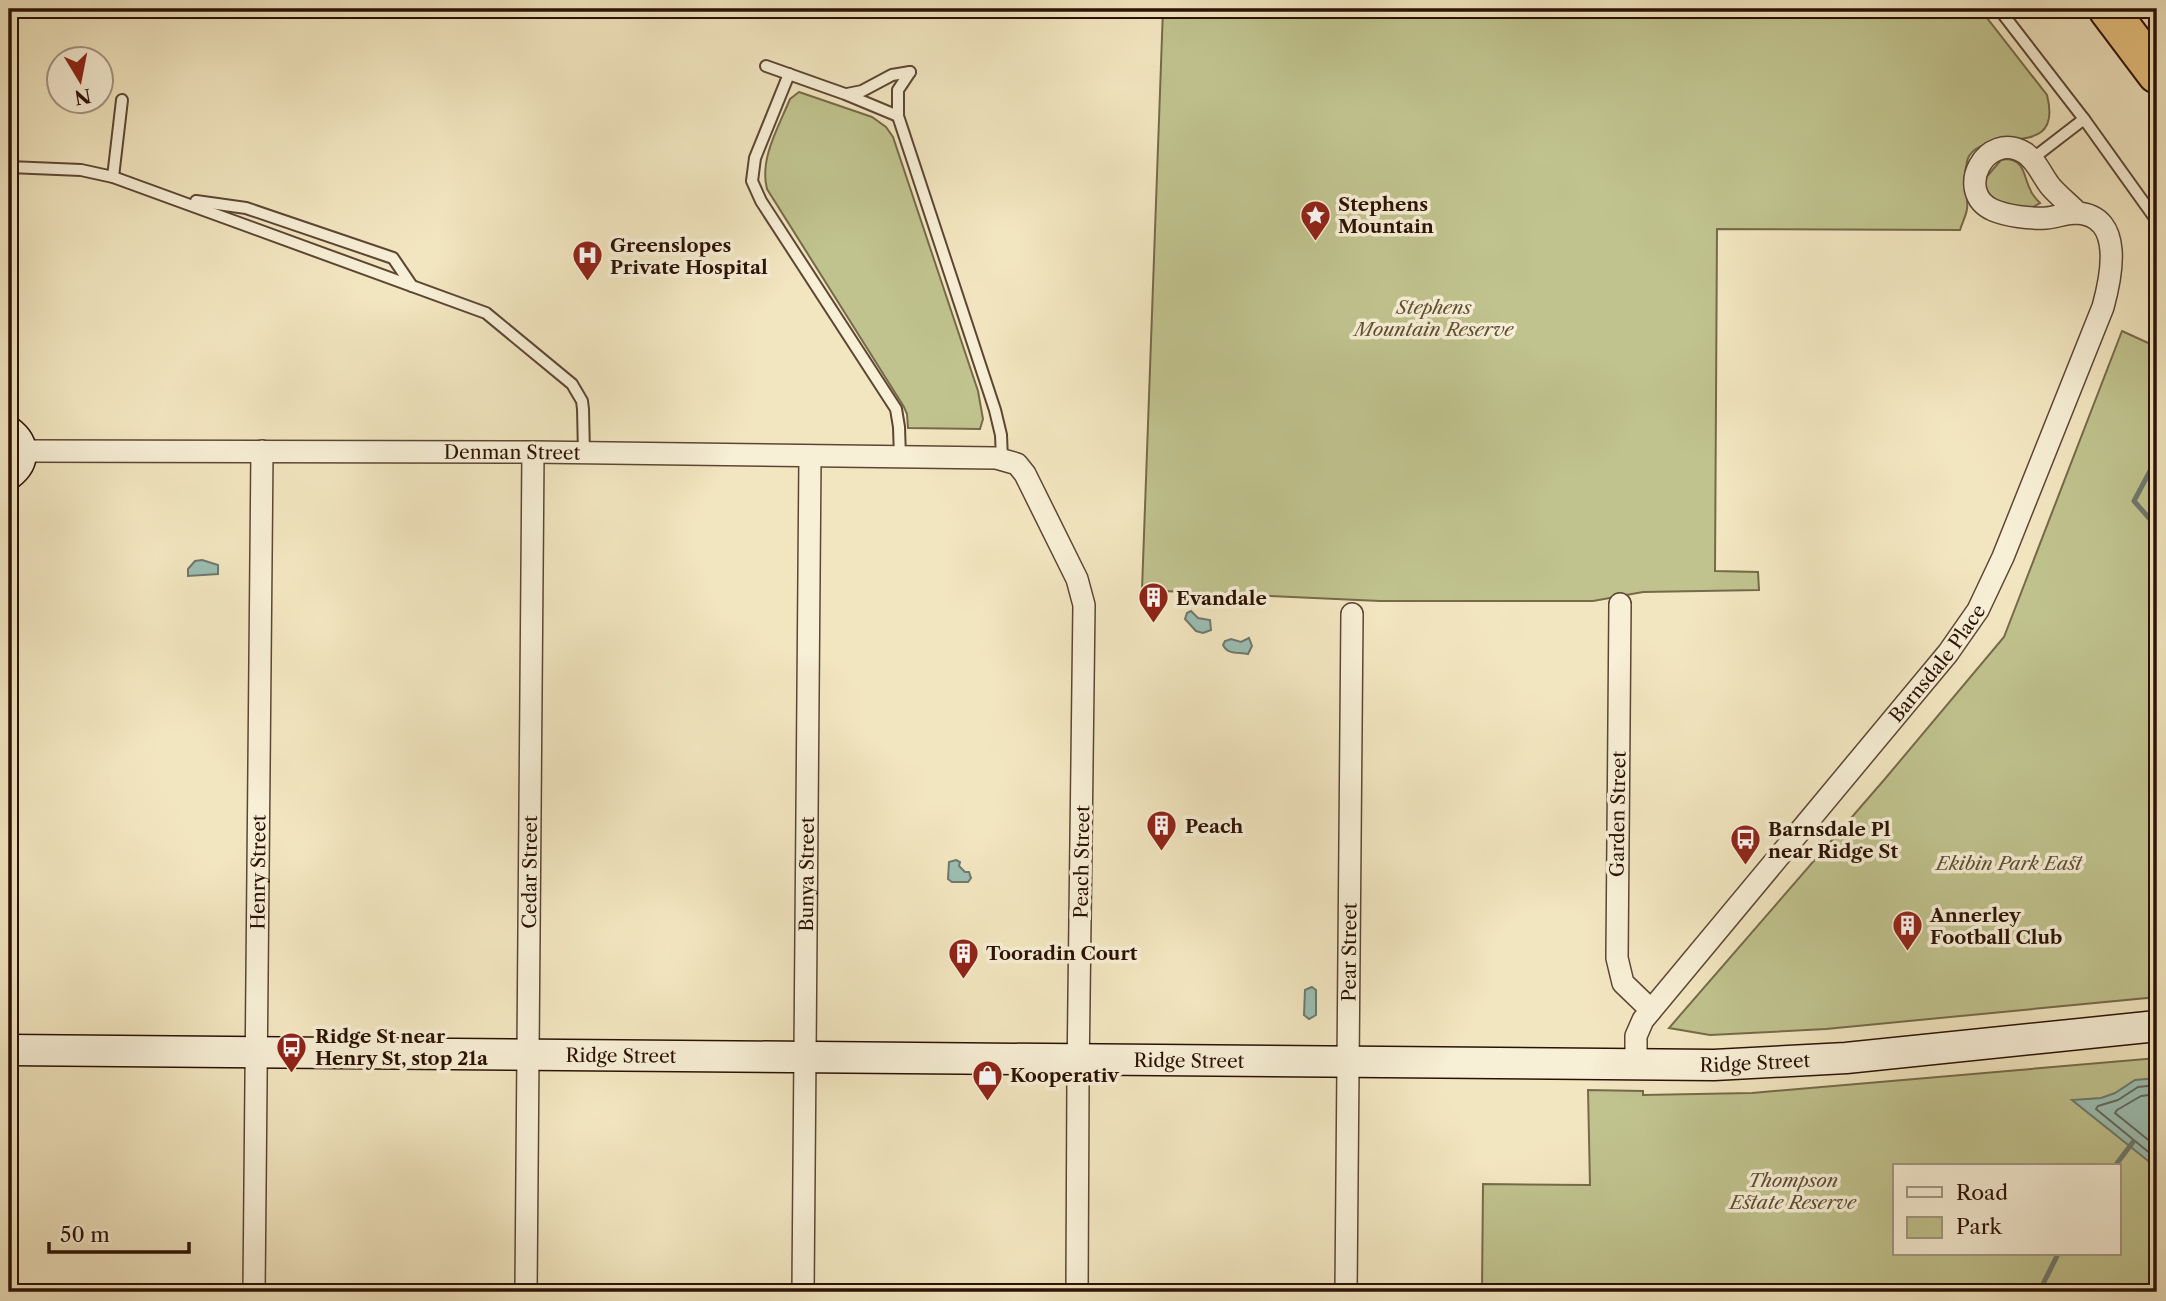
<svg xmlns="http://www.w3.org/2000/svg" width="2166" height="1301" font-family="'Libre Caslon Text',serif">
<rect width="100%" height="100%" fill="#f2e6c0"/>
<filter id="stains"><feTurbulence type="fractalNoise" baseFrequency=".00286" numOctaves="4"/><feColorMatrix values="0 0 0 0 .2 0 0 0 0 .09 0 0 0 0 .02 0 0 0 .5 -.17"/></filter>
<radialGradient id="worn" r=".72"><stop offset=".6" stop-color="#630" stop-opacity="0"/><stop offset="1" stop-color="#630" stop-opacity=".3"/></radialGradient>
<!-- green -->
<g fill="#c0c38e" stroke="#766a4a" stroke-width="2" fill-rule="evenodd">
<path d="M1163,9H1980L2047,95C2064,162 1990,124 1969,156C1967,159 1967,163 1966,167C1962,184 1969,194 1967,209C1966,216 1962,223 1960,230L1717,229L1715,571L1758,572L1759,590L1643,592L1593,601H1380L1142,590Z"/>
<path d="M799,92L872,117L886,127L893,137L978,391L983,419L980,429L908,428L907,414L904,407L767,189C759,159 779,126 790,99Z"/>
<path d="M2007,159C2025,161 2023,175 2030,189C2032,195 2036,199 2040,203L2028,210L2004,204L1989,196L1983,181L2001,160Z"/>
<polygon points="2122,331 2157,347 2157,997 1826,1029 1710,1035 1669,1028 1884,780 2004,637"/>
<path d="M2157,1058V1292H1482L1483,1184L1590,1185L1588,1090L1643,1091V1095L1752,1093ZM1895,1166H2119V1254H1895Z"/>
</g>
<!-- water -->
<g fill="#9bbfb3" stroke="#6e796d" stroke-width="2">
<polygon points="202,560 218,565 218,574 188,576 188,569 195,561"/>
<polygon points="1191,611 1198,618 1210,620 1211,630 1203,633 1196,631 1185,619 1187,613"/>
<path d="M1249,638L1252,646L1248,654C1238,652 1228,655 1223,645L1225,641L1231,639L1241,642Z"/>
<polygon points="956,860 960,862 959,866 965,872 969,872 971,878 968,882 952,882 948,879 949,862"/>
<polygon points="1312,987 1316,990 1316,1015 1309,1019 1304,1015 1305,990"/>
<polygon points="2157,1078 2157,1168 2072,1100 2101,1098 2115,1093 2135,1080"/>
</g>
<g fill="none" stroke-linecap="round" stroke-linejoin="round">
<!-- shore -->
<g stroke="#63685c" stroke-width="2">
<polyline points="2157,1085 2138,1087 2118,1100 2098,1106 2096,1109 2157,1159"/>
<polyline points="2157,1094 2141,1096 2117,1110 2115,1113 2157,1147"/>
</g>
<!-- stream -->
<g stroke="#6e796d" stroke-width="5">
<polyline points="2157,458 2134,501 2157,527"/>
<polyline points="2115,1166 2133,1142"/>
<polyline points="2039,1292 2058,1254"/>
</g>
<defs>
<g id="lane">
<polyline points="1999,9 2084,119 2157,221"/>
<polyline points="766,66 845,94 898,116"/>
<polyline points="910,72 898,90 898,116 995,410 1001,435 1002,459"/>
<polyline points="789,74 755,158 752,181 761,201 896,409 899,427 900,457"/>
<polyline points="847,94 862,91 892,75 910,72"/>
<polyline points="2032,159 2084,119"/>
<polyline points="9,167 81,170 113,177 486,313 572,384 582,401 583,409 584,453"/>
<polyline points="113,177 122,100"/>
<polyline points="196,201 246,208 393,258 412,286"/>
</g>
<g id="street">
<path id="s1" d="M22,451L533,452L996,458L1017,464L1025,474L1077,579L1084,605L1078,1077L1077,1292"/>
<polyline points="1620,604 1617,958 1623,983 1651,1010"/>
<path id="s2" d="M1636,1064V1036L1643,1020L1948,653L1978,610L2003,557L2103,307C2111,278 2125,216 2077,213C2067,213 2056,217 2046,218C2030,219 2007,216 1993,210C1953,192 1986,129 2025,153C2037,161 2042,176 2051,187C2059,196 2069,204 2078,213"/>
<path id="s3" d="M254,1292L262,451"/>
<path id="s4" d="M526,1292L533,452"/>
<path id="s5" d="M803,1292L810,456"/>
<path id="s6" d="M1346,1292L1352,614"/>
</g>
<g id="secondary">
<path d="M9,432C25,444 25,462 9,474"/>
<path id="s7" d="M9,1050L1714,1065L1846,1058L2157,1026"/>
</g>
<polyline id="highway" points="2108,9 2157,74"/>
</defs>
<!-- lane casing -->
<use href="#lane" stroke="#5d4634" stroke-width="14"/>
<!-- street casing -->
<use href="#street" stroke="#5d4634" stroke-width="24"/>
<!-- secondary casing -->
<use href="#secondary" stroke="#2b1105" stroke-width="33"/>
<!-- highway casing -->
<use href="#highway" stroke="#2b1105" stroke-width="42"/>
<!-- lane -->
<use href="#lane" stroke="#f7efd6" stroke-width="10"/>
<!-- street -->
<use href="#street" stroke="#f7efd6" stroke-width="21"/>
<!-- secondary -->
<use href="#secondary" stroke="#f7efd6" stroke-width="30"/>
<!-- highway -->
<use href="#highway" stroke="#e9c380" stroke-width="38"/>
</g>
<!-- icons -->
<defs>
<symbol id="sight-pin" viewBox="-11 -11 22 30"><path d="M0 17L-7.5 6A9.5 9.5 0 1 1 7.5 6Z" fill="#8f2418" stroke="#f7efd6"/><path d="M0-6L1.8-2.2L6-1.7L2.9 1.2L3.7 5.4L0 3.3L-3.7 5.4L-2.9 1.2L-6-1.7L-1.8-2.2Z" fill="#fff"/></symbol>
<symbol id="hospital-pin" viewBox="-11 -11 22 30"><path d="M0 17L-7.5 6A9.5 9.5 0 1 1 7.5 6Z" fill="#8f2418" stroke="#f7efd6"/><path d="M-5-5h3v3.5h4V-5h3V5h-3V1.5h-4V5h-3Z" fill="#fff"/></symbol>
<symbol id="building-pin" viewBox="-11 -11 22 30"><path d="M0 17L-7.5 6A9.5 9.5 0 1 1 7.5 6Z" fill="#8f2418" stroke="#f7efd6"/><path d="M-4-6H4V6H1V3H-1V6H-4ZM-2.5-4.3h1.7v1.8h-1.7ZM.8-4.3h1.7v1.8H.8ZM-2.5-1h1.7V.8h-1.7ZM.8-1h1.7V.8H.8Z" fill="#fff"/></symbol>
<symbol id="bus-pin" viewBox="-11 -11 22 30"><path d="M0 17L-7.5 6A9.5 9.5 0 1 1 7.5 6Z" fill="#8f2418" stroke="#f7efd6"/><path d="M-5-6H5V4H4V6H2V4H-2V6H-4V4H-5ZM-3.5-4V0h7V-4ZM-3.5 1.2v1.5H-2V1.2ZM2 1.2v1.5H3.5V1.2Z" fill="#fff"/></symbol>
<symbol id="shop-pin" viewBox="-11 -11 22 30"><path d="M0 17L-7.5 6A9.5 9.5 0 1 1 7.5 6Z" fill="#8f2418" stroke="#f7efd6"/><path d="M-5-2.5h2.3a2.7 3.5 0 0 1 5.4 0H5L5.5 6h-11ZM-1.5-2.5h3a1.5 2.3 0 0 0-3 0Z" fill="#fff"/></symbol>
</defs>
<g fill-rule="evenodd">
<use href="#sight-pin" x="1298" y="198" width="35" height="47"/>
<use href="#hospital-pin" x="570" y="238" width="35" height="47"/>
<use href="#building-pin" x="1136" y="580" width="35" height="47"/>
<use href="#building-pin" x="1144" y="808" width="35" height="47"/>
<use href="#bus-pin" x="1728" y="822" width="35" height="47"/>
<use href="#building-pin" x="1890" y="908" width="35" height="47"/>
<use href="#building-pin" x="946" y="936" width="35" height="47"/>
<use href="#bus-pin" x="274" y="1030" width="35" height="47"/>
<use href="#shop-pin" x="970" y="1058" width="35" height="47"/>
</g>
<g text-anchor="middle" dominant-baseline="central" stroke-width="7" stroke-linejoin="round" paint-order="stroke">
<!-- poi labels -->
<g font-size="19" font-weight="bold" fill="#2b1105" stroke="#f7efd6" text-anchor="start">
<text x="1338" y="204">Stephens<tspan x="1338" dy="22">Mountain</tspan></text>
<text x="610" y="245">Greenslopes<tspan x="610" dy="22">Private Hospital</tspan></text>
<text x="1176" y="598">Evandale</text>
<text x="1185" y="826">Peach</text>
<text x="1768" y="829">Barnsdale Pl<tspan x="1768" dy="22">near Ridge St</tspan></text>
<text x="1930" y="915">Annerley<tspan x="1930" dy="22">Football Club</tspan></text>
<text x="986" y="953">Tooradin Court</text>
<text x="315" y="1036">Ridge St near<tspan x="315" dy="22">Henry St, stop 21a</tspan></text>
<text x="1010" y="1075">Kooperativ</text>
</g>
<!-- park labels -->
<g font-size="19" font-style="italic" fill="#5f4f35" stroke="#f7efd6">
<text x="1434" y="307">Stephens<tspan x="1434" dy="22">Mountain Reserve</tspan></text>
<text x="2009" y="863">Ekibin Park East</text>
<text x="1793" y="1180">Thompson<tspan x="1793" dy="22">Estate Reserve</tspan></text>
</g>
<!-- street labels -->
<g font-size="19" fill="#2b1105" stroke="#f7efd6">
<text stroke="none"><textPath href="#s1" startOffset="490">Denman Street</textPath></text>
<text stroke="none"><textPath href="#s2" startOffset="508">Barnsdale Place</textPath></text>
<text transform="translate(1618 814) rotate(-89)">Garden Street</text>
<text transform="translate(1082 862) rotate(-89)">Peach Street</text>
<text stroke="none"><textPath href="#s3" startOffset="420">Henry Street</textPath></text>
<text stroke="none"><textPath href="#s4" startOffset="420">Cedar Street</textPath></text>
<text stroke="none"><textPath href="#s5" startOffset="418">Bunya Street</textPath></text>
<text stroke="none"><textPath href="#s6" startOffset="340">Pear Street</textPath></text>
<text stroke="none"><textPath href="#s7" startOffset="612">Ridge Street</textPath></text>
<text stroke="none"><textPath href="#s7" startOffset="1180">Ridge Street</textPath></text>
<text stroke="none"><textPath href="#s7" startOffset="1746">Ridge Street</textPath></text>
</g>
</g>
<!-- margin -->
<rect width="2166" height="1301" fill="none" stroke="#f2e6c0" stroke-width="35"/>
<rect x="10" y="10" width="2145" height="1280" fill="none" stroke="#2b1105" stroke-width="3.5"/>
<rect x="18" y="18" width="2131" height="1266" fill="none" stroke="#2b1105" stroke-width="2"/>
<!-- legend -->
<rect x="1893" y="1164" width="228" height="91" fill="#f7efd6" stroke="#a59682" stroke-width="2"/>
<rect x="1907" y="1187" width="35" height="10" fill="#f7efd6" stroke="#a59682" stroke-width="2"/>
<text x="1956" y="1200" font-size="21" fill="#2b1105">Road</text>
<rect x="1907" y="1217" width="35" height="21" fill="#c0c38e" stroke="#a59682" stroke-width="2"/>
<text x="1956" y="1234" font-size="21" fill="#2b1105">Park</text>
<!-- north arrow -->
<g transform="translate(80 80) rotate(170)"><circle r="33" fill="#f7efd6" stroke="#a59682" stroke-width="2"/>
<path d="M0-5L12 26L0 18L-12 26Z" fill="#8f2418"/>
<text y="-10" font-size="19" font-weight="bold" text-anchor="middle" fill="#2b1105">N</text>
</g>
<!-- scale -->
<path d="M49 1242v10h140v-10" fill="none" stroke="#2b1105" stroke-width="3.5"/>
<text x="60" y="1242" font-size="21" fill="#2b1105" stroke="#f7efd6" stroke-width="5" paint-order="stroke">50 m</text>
<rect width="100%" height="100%" filter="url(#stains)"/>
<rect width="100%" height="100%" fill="url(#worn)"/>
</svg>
